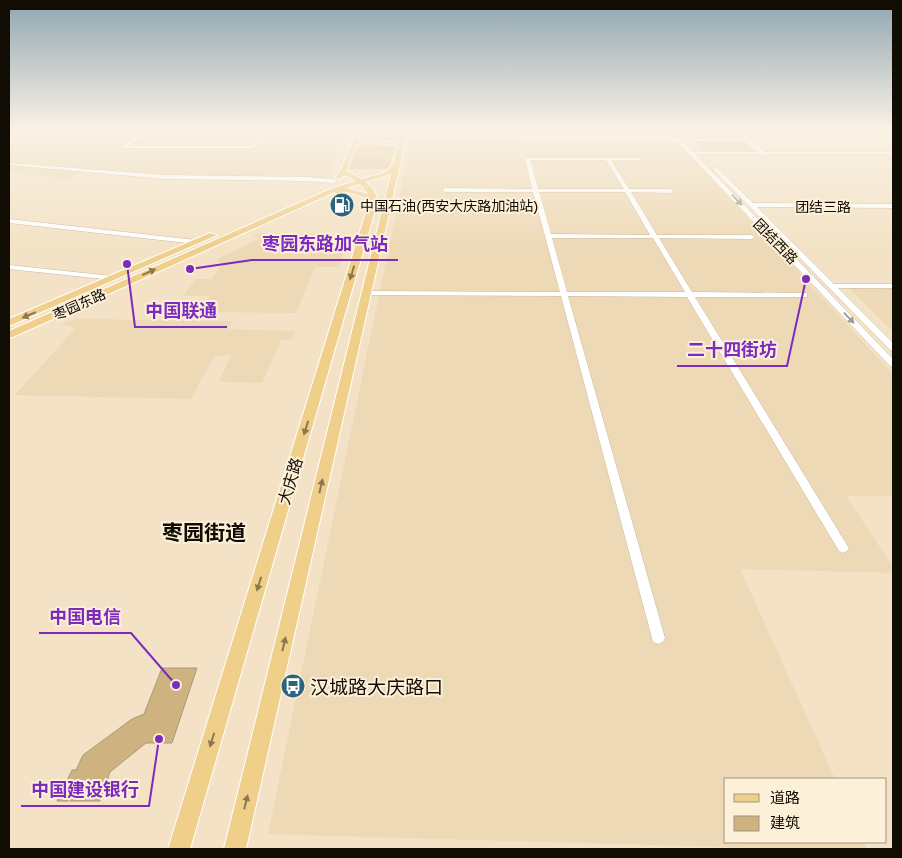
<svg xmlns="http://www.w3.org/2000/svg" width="902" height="858" font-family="'Golos Text','Noto Sans SC',sans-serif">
<rect width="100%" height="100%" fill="#f3e2c5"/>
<!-- built -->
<g fill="#edd9b5">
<polygon points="9,129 351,129 327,177 320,179 165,177 9,162"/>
<polygon points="414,129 451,129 451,135 413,135"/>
<polygon points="494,129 629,129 635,136 495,135"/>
<polygon points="411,140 677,141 893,374 893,496 846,496 893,567 893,573 740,569 835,779 726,779 726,842 864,842 867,849 794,849 268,834"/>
<polygon points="9,164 85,171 67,179 9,172"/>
<polygon points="258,233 349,235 339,267 315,267 296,313 200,312 210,296 183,296 196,279 212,279 222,264 217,259 259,239 253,236"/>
<polygon points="849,288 893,289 893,332"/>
<polygon points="75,319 233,321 228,329 295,331 292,339 281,340 262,383 219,382 231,355 214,356 191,399 15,395 76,328 62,324"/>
</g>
<!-- green -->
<g fill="#e2c99e">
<polygon points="364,129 401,129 388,169 348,169"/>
<polygon points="697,142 744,142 755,151 705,150"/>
</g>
<!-- building -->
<polygon fill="#ceb280" stroke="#aa9a7f" points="162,668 197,668 172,743 146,743 110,772 100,801 57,801 72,770 76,770 83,755 132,719 144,714"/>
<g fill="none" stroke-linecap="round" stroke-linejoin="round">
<defs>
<g id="minor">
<path d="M732,129H736L749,139H753L752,141L765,152H893V154H768L766,156L762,154H695L893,359V367L890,366L677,141L403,139L401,138L403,137L743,139ZM682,141H746L759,152H693Z"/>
<path d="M143,131H359L361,132L359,133H267L253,148H122V146ZM144,133H263L252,146H129Z"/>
<path d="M527,158H642L640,160H611L629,189H671L674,191L671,193L631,192L657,235H752L755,237L752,239L659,238L692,292L807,293V297H695L847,545L849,548L847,551L843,553L839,551L687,297L568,296L665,638L663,642L658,644L653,642L561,296L364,295L363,293L367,291L560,292L533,192H445L442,190L445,188L532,189L525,159ZM530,160H606L624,189H538ZM539,192H625L650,235L551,234ZM552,238H653L685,292H567Z"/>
<polygon points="9,163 165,175 306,177 334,179 337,181 334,183 306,181 165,179 9,165"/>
<polygon points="716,167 753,203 893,204 893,208 757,207 834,284 893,284 893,288 838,288 893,343 893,350 890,350 714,170"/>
<polygon points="9,219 196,240 199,242 196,244 9,223"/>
<polygon points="9,265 112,276 116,278 112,280 9,269"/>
</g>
<g id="major">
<path d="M358,129H363L358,141L399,142L402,129H408L246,849H224L391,174L366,182L373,189L378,200L190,849H168L370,199L347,192L338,194L335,192L13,337L9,338V331L333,188L356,181L344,175L340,179L335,178L340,172ZM395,144L398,146C391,175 389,171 362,179L346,171L357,145ZM360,184L368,194L347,188L342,189Z"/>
<polygon points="210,233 217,235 9,326 9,319"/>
</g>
</defs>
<!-- minor casing -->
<use href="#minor" stroke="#c8b89d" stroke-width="1"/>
<!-- major casing -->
<use href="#major" stroke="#fff" stroke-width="2"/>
<!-- minor -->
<use href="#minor" fill="#fff" fill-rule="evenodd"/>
<!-- major -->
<use href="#major" fill="#f0cf8b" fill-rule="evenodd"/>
</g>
<!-- one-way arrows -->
<defs><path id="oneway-solid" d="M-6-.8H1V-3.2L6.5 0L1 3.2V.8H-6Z" transform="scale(1.25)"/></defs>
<g fill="#a09e9b">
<use href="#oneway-solid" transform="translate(737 200) rotate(46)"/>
<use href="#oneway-solid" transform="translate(849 318) rotate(46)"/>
</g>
<g fill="#8c774e">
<use href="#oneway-solid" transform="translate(149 272) rotate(-24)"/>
<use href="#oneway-solid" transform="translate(352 273) rotate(107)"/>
<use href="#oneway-solid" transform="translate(29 315) rotate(157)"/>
<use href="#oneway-solid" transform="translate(306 428) rotate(107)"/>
<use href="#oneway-solid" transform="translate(321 486) rotate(-77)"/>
<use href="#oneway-solid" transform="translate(259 584) rotate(107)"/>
<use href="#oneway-solid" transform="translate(284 644) rotate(-77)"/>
<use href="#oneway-solid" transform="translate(212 740) rotate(107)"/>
<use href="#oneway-solid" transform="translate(246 802) rotate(-76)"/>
</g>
<!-- sky -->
<linearGradient id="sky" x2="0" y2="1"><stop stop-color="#90a6b2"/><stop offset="0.52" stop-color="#faf2e5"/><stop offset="1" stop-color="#faf2e5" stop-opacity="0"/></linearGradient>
<rect width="902" height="249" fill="url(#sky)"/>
<!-- icons -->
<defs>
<symbol id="fuel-disc" viewBox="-11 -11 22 22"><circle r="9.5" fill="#2c637e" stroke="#fdf0d9"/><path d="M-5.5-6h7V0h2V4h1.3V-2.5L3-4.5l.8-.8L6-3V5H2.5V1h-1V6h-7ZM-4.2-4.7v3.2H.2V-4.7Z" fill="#fff"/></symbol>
<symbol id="bus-disc" viewBox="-11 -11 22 22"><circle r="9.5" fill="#2c637e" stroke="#fdf0d9"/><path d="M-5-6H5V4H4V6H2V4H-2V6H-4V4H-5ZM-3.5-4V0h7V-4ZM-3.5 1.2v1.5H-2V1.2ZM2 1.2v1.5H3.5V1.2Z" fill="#fff"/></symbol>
</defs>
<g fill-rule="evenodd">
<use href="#fuel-disc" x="328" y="191" width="28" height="28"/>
<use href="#bus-disc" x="279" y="672" width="28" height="28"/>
</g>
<g text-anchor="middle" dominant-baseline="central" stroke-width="4" stroke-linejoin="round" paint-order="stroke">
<!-- far-poi labels -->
<g font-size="14" fill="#110c04" stroke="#fdf0d9" text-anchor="start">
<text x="360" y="205">中国石油(西安大庆路加油站)</text>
</g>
<!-- far-street labels -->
<g font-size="14" fill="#110c04" stroke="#fdf0d9">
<text x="823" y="206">团结三路</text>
<text transform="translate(776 241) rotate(46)">团结西路</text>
<text transform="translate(79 304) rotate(-24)">枣园东路</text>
</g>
<!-- street labels -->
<g font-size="16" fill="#110c04" stroke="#fdf0d9">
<text transform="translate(290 481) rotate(-73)">大庆路</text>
</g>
<!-- near-poi labels -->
<g font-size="19" fill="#110c04" stroke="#fdf0d9" text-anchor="start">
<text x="310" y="686">汉城路大庆路口</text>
</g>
<!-- district labels -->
<g font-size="21" font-weight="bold" fill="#110c04" stroke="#fdf0d9">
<text x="204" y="532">枣园街道</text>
</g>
</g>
<!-- callouts -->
<path fill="none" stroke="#7b2cbf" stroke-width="2" d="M190 269L252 260H398M127 264L135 327H227M806 279L787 366H677M176 685L131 633H39M159 739L149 806H21"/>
<g fill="#7b2cbf" stroke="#fdf0d9" stroke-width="2">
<circle cx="190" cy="269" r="5"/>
<circle cx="127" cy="264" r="5"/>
<circle cx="806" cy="279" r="5"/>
<circle cx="176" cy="685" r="5"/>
<circle cx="159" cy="739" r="5"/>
</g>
<g font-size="18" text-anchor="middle" font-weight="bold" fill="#7b2cbf" stroke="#fdf0d9" stroke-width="4" stroke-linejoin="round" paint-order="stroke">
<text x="325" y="250">枣园东路加气站</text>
<text x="181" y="317">中国联通</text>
<text x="732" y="356">二十四街坊</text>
<text x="85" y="623">中国电信</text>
<text x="85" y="796">中国建设银行</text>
</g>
<!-- border -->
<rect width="902" height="858" fill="none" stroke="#110c04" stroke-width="20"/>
<!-- legend -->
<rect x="724" y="778" width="162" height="65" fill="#fdf0d9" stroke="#9f9584"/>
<rect x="734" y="794" width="25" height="8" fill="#f0cf8b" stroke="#9f9584"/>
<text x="770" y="803" font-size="15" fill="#110c04">道路</text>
<rect x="734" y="816" width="25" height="15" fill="#ceb280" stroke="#9f9584"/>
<text x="770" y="828" font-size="15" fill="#110c04">建筑</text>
</svg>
